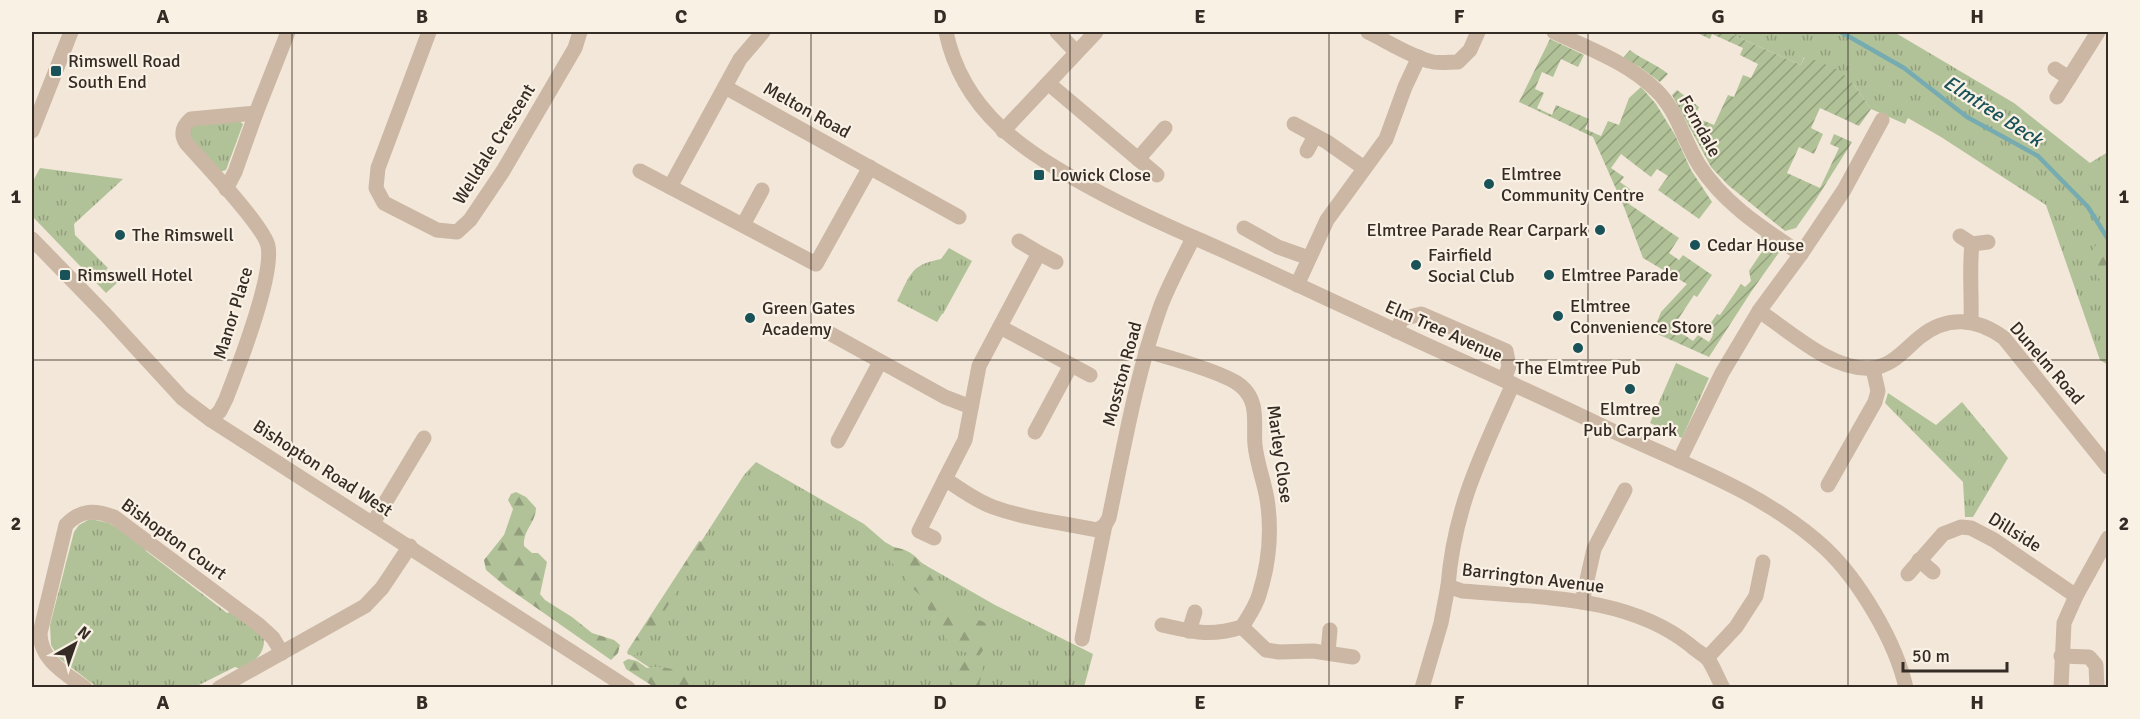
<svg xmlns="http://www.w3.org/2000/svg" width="2140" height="719" font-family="Signika,sans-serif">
<defs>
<pattern id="grass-tufts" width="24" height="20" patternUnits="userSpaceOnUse" patternTransform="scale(1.5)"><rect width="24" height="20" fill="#b2c298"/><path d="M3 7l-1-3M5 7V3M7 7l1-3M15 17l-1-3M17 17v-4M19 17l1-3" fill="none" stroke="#929e7c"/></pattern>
<pattern id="forest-firs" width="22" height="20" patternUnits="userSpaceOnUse" patternTransform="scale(1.5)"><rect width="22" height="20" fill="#b2c298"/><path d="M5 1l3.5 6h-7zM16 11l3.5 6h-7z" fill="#929e7c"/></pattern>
<pattern id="garden-furrows" width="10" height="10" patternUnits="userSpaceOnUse" patternTransform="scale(1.5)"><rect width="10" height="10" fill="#b2c298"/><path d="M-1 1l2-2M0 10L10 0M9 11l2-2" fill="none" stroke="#929e7c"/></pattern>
</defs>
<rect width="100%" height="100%" fill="#f2e7d9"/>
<!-- grass -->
<g fill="url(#grass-tufts)">
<polygon points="1726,32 1894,32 2014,103 2090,163 2108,152 2108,365 2100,360 2046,205 1941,137 1908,118 1905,124 1871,109 1854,85 1804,57 1801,65"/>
<polygon points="238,120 243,124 226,170 219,172 189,139 189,128 192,125"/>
<polygon points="40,168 123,179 74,224 75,235 108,268 106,270 118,282 106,293 32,216 32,183"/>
<path d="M949,248L972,261L943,314H942L937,322L897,301C911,274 910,265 941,259Z"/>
<polygon points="1676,363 1709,378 1682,438 1650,423"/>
<polygon points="1888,393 1936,425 1962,402 2008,458 1973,517 1965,517 1963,482 1885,403"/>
<polygon points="756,462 864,524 885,542 995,605 1093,654 1084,687 680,688 629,654 744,475"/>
<path d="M90,519L109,523L144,544L146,551L227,613L233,611L264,638C265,655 254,662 240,669L235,667L195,687L98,688L59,658L51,645L50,625L74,532L79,525Z"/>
</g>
<!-- forest -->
<g fill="url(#forest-firs)">
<polygon points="2108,229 2108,292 2086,259"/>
<path d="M516,492L526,497L536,508C535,525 523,529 524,546L532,553H538L547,562L540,594L545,600L572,617L592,633L614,640L620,645L618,653L611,660L505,586L486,570L484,560L504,535L513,509L508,500L511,494Z"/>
<polygon points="699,541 708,543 707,548 684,579 642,648 635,655 629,655 627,653 628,650"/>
<path d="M893,547C928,551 933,590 956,611C966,620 982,617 993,628V636L979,656L953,649L937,625L921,596L908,584L904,575L888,559L890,548Z"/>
<path d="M628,659L637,661L647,668C668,663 687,675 704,687H654L626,669L623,662Z"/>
<polygon points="960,661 977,662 983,667 979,687 949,687 952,672"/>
</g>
<!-- garden -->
<g fill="url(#garden-furrows)">
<polygon points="1695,32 1726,32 1801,65 1805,56 1839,70 1854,85 1871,109 1859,126 1820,108 1811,128 1823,134 1814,154 1799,147 1787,173 1820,188 1839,148 1830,144 1834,134 1852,142 1815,201 1796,228 1785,231 1728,185 1711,167 1672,95 1677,90 1699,107 1695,117 1714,125 1728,95 1734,97 1743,75 1751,78 1758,64 1740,55 1743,48 1712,34 1710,39"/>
<polygon points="1550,39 1584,55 1578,67 1561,59 1553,77 1542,72 1535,89 1544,93 1537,108 1552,115 1556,105 1589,119 1585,129 1601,136 1608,121 1619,125 1629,98 1641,87 1656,104 1675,135 1691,170 1712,202 1699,219 1658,190 1668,176 1657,169 1651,177 1621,154 1611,168 1624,177 1620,182 1635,193 1629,204 1679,238 1669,253 1679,260 1683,255 1712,275 1697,297 1694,295 1673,327 1693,341 1698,335 1709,342 1713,335 1706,330 1717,314 1720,315 1741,284 1745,287 1751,281 1749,271 1765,247 1755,240 1769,232 1785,244 1751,292 1709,357 1653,332 1661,312 1687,284 1643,258 1624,207 1593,137 1519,102"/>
<path d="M1630,50C1642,60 1657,64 1668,74L1660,82L1640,67L1623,58Z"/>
</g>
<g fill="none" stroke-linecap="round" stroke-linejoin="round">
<!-- stream -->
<polyline stroke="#76acb1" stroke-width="4.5" points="1841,32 1904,68 1967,117 2038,156 2088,207 2108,239"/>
<!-- minor -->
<g stroke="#cbb7a4" stroke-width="15">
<polyline points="429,32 378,168 376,188 384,203 437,230 457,232 470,220 503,171 575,48 580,32"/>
<path d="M946,32C963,113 1025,152 1093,189C1128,208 1165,225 1202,241C1274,273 1345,307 1416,340C1477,368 1538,395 1598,424C1674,461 1761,489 1825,548C1859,580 1896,642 1906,688"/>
<polyline points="1057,32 1076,52"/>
<path d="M1368,32C1387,41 1408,55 1429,61C1438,64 1448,62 1458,62L1470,50L1478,32"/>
<path d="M1554,32C1590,49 1627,62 1656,90C1677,110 1684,141 1699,165C1724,204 1764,229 1801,254"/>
<polyline points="2055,69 2069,78"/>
<polyline points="1048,83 1157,175"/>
<polyline points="725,87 959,217"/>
<polyline points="2057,97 2098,32"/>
<polyline points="1294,124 1327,142 1364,168"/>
<polyline points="32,131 71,32"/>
<polyline points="1003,131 1096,32"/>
<polyline points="1307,151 1315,136"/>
<polyline points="1138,159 1165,128"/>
<polyline points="640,171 816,264 870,167"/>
<polyline points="670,187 740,59 763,32"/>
<polyline points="226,189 235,172 256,113"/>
<polyline points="743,225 762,190"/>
<polyline points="1244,228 1278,247 1309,258"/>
<path d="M1960,236L1972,244C1969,270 1972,295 1971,322"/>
<polyline points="32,239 105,314 182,398 211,420 628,688"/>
<path d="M1019,241L1039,253L979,366L965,440L945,479C960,489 976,501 993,507C1026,519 1063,523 1097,530L1105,525L1109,518C1124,447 1136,376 1160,308C1169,284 1182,261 1193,238"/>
<polyline points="1972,244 1988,242"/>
<polyline points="1039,253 1056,262"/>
<polyline points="1297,285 1327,220 1386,139 1405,87 1419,57"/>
<path d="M1759,311C1791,332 1832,371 1871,368C1892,367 1905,349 1920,337C1947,315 1977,318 2004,338L2108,467"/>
<polyline points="1000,327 1090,375"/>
<polyline points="1396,331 1402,319 1421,314 1506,351 1509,366 1504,380"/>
<polyline points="831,334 945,397 971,407"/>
<path d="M1146,351C1168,357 1226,373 1241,386C1260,402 1253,424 1255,445C1257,464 1264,481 1267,499C1272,531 1269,564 1259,595C1256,606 1248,617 1242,627"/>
<path d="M1513,384C1482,453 1454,508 1448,586L1462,591C1539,598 1627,595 1690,645C1695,650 1703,654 1708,659C1714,668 1718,679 1723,688"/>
<path d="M211,420L220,411L226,399C238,368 274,276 268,246C264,226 202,161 186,143C180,133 183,126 191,119L256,113L288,32"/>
<polyline points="1035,432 1071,365"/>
<polyline points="838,441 880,362"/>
<polyline points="1679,461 1722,373 1759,311 1801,254 1844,190 1882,120"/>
<polyline points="1828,485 1875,402 1878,391 1873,369"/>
<polyline points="373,523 424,438"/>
<polyline points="934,538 919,531 945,479"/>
<polyline points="1919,560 1933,572"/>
<polyline points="1908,574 1943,534 1961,527 1971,528 1994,540 2076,596"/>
<polyline points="1582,602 1594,549 1625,490"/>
<path d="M1162,625C1194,632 1209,637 1242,627L1266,650L1279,652L1313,651L1353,657"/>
<polyline points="1189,631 1195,612"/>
<polyline points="1082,639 1105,525"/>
<polyline points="1328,652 1330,630"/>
<polyline points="2061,656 2089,657 2096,665 2097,688"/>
<polyline points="1707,658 1736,627 1756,596 1763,562"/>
<path d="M85,688C65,673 40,660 40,633L66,525C81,509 95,510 114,517L259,625L273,638L282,653"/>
<polyline points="219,688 365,606 382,588 410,546"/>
<polyline points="1422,688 1441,623 1448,586"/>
<polyline points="2061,688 2064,623 2076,596 2108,538"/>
</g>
</g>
<!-- grid -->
<path fill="none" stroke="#362c26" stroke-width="1.5" stroke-opacity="0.55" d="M292,32V688M552,32V688M811,32V688M1070,32V688M1329,32V688M1588,32V688M1848,32V688M32,360H2108"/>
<!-- markers -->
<g fill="#1a5259" stroke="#faf1e5" stroke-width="2">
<rect x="50" y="65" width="12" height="12" rx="3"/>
<rect x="1033" y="169" width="12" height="12" rx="3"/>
<circle cx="1489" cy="184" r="6"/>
<circle cx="1600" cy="230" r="6"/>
<circle cx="120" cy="235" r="6"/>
<circle cx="1695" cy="245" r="6"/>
<circle cx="1416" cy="265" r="6"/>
<rect x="59" y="269" width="12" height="12" rx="3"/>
<circle cx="1549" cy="275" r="6"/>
<circle cx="1558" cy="316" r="6"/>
<circle cx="750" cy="318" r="6"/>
<circle cx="1578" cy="348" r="6"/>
<circle cx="1630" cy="389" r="6"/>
</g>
<g text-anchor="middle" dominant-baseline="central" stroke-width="4.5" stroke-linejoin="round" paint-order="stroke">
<!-- poi labels -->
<g font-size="18" fill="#362c26" stroke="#faf1e5" text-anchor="start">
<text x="68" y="61">Rimswell Road<tspan x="68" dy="21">South End</tspan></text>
<text x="1501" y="174">Elmtree<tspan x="1501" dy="21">Community Centre</tspan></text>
<text x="1051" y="175">Lowick Close</text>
<text x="1588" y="230" text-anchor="end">Elmtree Parade Rear Carpark</text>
<text x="132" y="235">The Rimswell</text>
<text x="1707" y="245">Cedar House</text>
<text x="1428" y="255">Fairfield<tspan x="1428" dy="21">Social Club</tspan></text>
<text x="77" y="275">Rimswell Hotel</text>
<text x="1561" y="275">Elmtree Parade</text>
<text x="1570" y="306">Elmtree<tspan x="1570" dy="21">Convenience Store</tspan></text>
<text x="762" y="308">Green Gates<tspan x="762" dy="21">Academy</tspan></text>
<text x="1578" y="368" text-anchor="middle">The Elmtree Pub</text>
<text x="1630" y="409" text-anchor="middle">Elmtree<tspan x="1630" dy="21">Pub Carpark</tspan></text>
</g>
<!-- street labels -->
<g font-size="18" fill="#362c26" stroke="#faf1e5">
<text transform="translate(807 110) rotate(29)">Melton Road</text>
<text transform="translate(1700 126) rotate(61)">Ferndale</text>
<text transform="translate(494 144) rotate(-58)">Welldale Crescent</text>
<text transform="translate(233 313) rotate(-73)">Manor Place</text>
<text transform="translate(1444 331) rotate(24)">Elm Tree Avenue</text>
<text transform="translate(2047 363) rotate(49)">Dunelm Road</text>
<text transform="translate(1122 374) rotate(-75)">Mosston Road</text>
<text transform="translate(1280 454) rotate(82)">Marley Close</text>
<text transform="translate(323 468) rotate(33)">Bishopton Road West</text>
<text transform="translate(2015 532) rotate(32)">Dillside</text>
<text transform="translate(174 539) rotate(36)">Bishopton Court</text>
<text transform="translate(1533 578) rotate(7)">Barrington Avenue</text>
</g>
<!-- water labels -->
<g font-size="20" font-style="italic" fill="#1a5259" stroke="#faf1e5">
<text transform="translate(1993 111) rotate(33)">Elmtree Beck</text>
</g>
</g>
<!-- border -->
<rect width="2140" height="719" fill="none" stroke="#faf1e5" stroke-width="66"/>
<!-- north arrow -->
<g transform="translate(75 644) rotate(40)" stroke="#faf1e5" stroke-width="4.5" paint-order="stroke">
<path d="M0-4.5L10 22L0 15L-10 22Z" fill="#362c26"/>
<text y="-9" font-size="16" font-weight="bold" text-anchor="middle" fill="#362c26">N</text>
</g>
<!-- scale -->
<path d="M1903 662v9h104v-9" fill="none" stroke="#362c26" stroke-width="3"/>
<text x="1912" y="662" font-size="18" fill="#362c26" stroke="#faf1e5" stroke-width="4.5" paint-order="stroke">50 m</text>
<rect x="33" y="33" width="2074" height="653" fill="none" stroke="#362c26" stroke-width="2"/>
<g font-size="20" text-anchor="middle" font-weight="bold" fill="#362c26">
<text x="163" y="23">A</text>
<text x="422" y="23">B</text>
<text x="681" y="23">C</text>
<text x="940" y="23">D</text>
<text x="1200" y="23">E</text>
<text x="1459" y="23">F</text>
<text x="1718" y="23">G</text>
<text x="1977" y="23">H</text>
<text x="16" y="203">1</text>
<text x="2124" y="203">1</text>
<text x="16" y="530">2</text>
<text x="2124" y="530">2</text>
<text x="163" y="709">A</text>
<text x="422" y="709">B</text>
<text x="681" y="709">C</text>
<text x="940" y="709">D</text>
<text x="1200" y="709">E</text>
<text x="1459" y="709">F</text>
<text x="1718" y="709">G</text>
<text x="1977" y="709">H</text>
</g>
</svg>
